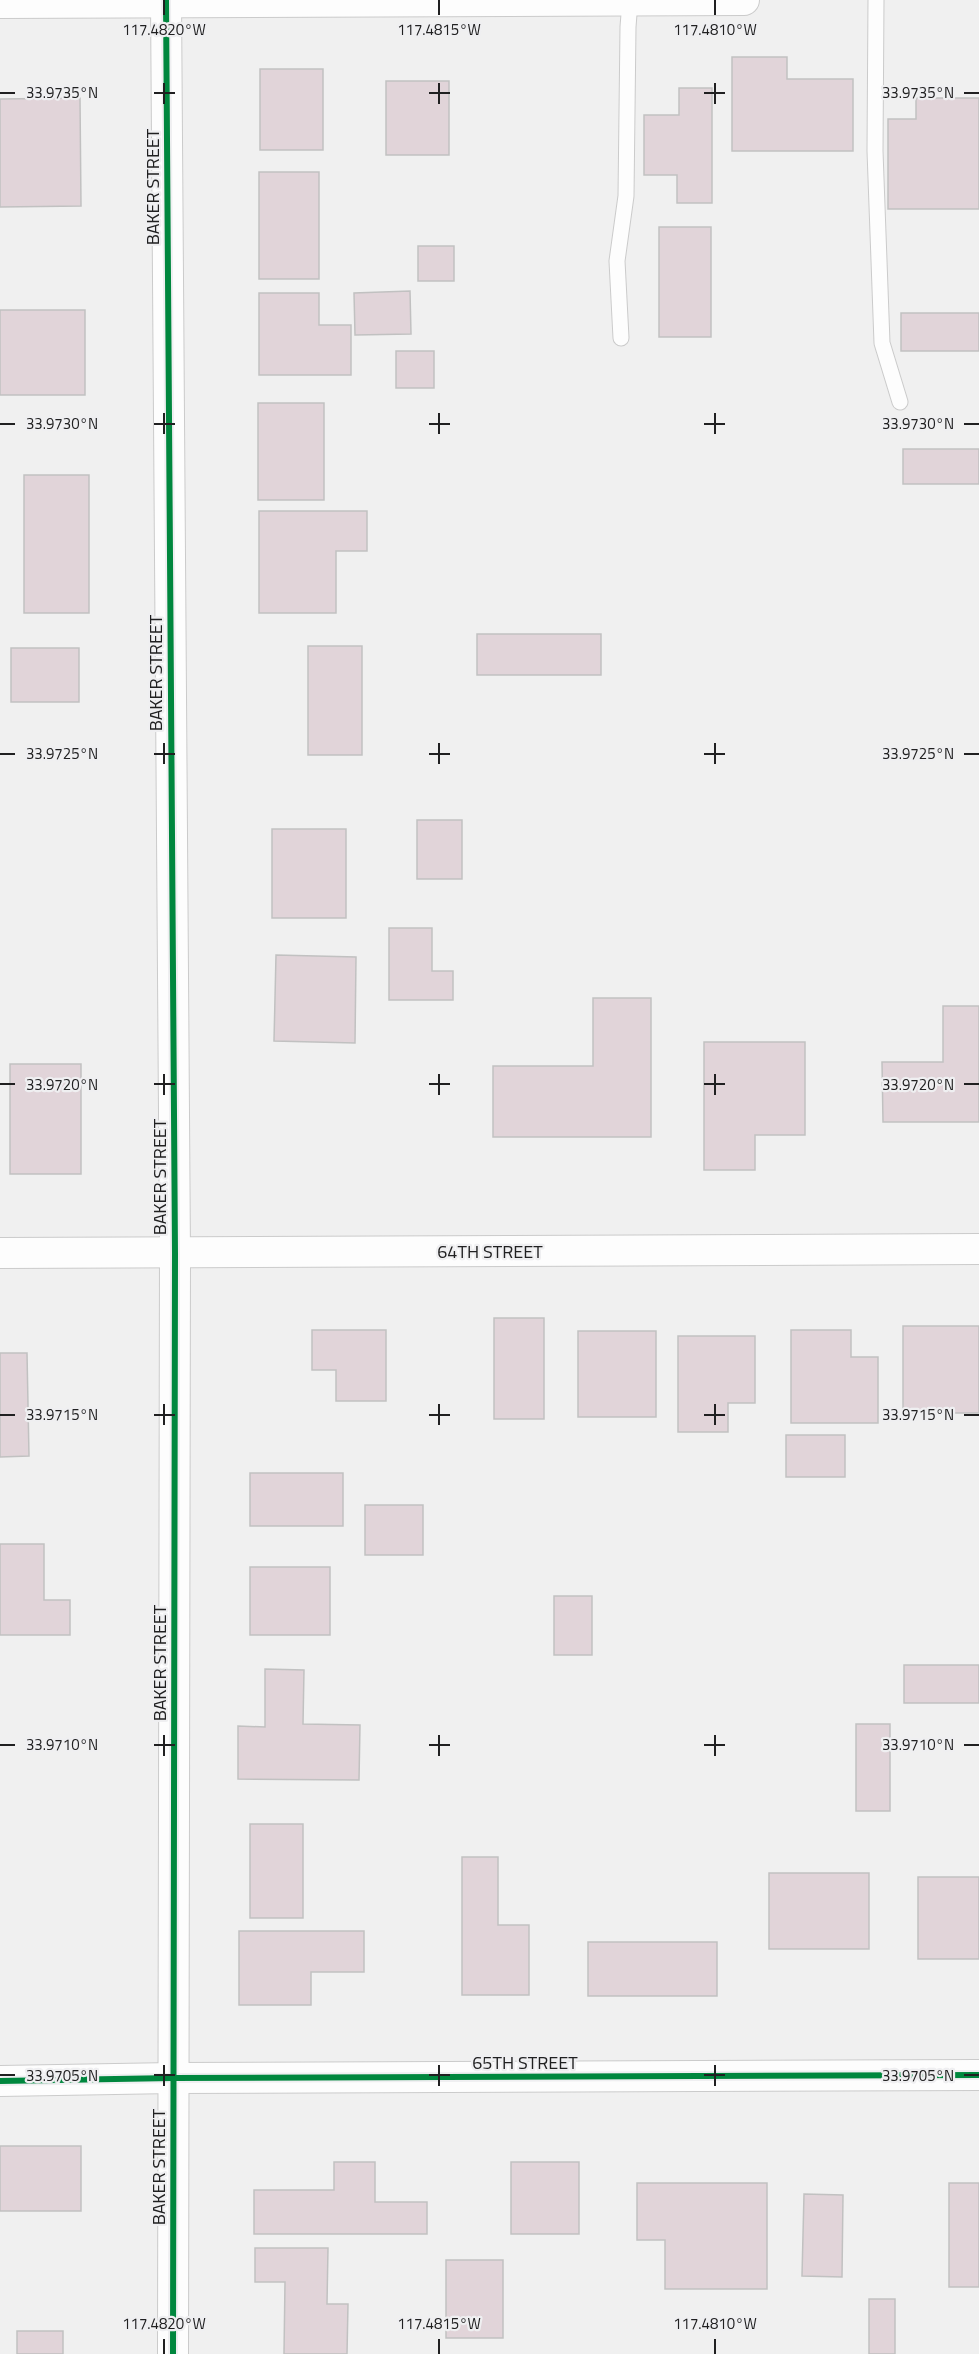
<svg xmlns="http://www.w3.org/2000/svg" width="979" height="2354" font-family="'Titillium Web',sans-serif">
<rect width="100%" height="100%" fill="#f0f0f0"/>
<!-- building -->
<g fill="#e1d4d9" stroke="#c1c1c1" stroke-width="1.5">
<polygon points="732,57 787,57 787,79 853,79 853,151 732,151"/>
<rect x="260" y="69" width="63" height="81"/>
<rect x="386" y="81" width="63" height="74"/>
<polygon points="679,88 712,88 712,203 677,203 677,175 644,175 644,115 679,115"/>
<polygon points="80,98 81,206 0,207 0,99"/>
<polygon points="916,98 979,98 979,209 888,209 888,119 916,119"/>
<rect x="259" y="172" width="60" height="107"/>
<rect x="659" y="227" width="52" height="110"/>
<rect x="418" y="246" width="36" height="35"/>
<polygon points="410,291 411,334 355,335 354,293"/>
<polygon points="259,293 319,293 319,325 351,325 351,375 259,375"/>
<rect x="0" y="310" width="85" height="85"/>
<rect x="901" y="313" width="78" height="38"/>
<rect x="396" y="351" width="38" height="37"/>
<rect x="258" y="403" width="66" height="97"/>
<rect x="903" y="449" width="76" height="35"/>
<rect x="24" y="475" width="65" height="138"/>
<polygon points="259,511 367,511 367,551 336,551 336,613 259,613"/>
<rect x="477" y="634" width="124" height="41"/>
<rect x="308" y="646" width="54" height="109"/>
<rect x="11" y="648" width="68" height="54"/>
<rect x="417" y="820" width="45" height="59"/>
<rect x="272" y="829" width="74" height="89"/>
<polygon points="389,928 432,928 432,971 453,971 453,1000 389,1000"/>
<polygon points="276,955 356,957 355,1043 274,1041"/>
<polygon points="593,998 651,998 651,1137 493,1137 493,1066 593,1066"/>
<polygon points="943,1006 979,1006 979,1122 883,1122 882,1062 943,1062"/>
<polygon points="704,1042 805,1042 805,1135 755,1135 755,1170 704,1170"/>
<rect x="10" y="1064" width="71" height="110"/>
<rect x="494" y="1318" width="50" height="101"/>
<rect x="903" y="1326" width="76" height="87"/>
<polygon points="312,1330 386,1330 386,1401 336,1401 336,1370 312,1370"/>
<polygon points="791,1330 851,1330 851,1357 878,1357 878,1423 791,1423"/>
<rect x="578" y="1331" width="78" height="86"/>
<polygon points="678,1336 755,1336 755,1403 728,1403 728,1432 678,1432"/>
<polygon points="0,1353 27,1353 29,1456 0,1457"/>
<rect x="786" y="1435" width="59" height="42"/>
<rect x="250" y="1473" width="93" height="53"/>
<rect x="365" y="1505" width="58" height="50"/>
<polygon points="0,1544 44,1544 44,1600 70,1600 70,1635 0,1635"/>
<rect x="250" y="1567" width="80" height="68"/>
<rect x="554" y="1596" width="38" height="59"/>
<rect x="904" y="1665" width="75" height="38"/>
<polygon points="265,1669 304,1670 303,1724 360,1725 359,1780 238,1779 238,1726 265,1727"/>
<rect x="856" y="1724" width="34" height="87"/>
<rect x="250" y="1824" width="53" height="94"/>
<polygon points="462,1857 498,1857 498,1925 529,1925 529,1995 462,1995"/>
<rect x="769" y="1873" width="100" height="76"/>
<rect x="918" y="1877" width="61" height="82"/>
<polygon points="239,1931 364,1931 364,1972 311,1972 311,2005 239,2005"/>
<rect x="588" y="1942" width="129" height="54"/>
<rect x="0" y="2146" width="81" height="65"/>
<polygon points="334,2162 375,2162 375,2202 427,2202 427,2234 254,2234 254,2190 334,2190"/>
<rect x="511" y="2162" width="68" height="72"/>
<polygon points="637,2183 767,2183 767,2289 665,2289 665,2240 637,2240"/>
<rect x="949" y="2183" width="30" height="104"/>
<polygon points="804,2194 843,2195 842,2277 802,2276"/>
<polygon points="255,2248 328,2248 327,2304 348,2304 347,2354 284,2354 285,2282 255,2282"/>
<rect x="446" y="2260" width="57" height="78"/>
<rect x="869" y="2299" width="26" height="55"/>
<rect x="17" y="2331" width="46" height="23"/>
</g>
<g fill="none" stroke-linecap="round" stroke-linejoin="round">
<defs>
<g id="lane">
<polyline points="876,0 875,151 882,343 900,402"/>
<polyline points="621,338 617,261 626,196 628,27 630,1"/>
</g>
<g id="street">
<polyline points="166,0 175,1253 173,2354"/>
<polyline points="0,3 744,0"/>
<polyline points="0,1253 979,1249"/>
<polyline points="0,2081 173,2078 979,2075"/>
</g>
</defs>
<!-- lane casing -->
<use href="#lane" stroke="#cbcbcb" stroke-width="17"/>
<!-- street casing -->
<use href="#street" stroke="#cbcbcb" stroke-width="32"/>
<!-- lane -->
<use href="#lane" stroke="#fdfdfd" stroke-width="15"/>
<!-- street -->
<use href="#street" stroke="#fdfdfd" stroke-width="30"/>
<defs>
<g id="cycleway">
<polyline points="166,0 175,1253 173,2354"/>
<polyline points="0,2081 173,2078 979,2075"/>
</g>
</defs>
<!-- cycleway casing -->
<use href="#cycleway" stroke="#efeff1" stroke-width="10"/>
<!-- cycleway -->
<use href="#cycleway" stroke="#00873e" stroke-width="6"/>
</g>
<!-- ticks -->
<path fill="none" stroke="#202021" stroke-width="2" d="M164,0V15M439,0V15M715,0V15M164,83V104M439,83V104M715,83V104M0,93H15M154,93H175M429,93H450M704,93H725M964,93H979M164,413V434M439,413V434M715,413V434M0,424H15M154,424H175M429,424H450M704,424H725M964,424H979M164,743V764M439,743V764M715,743V764M0,754H15M154,754H175M429,754H450M704,754H725M964,754H979M164,1074V1095M439,1074V1095M715,1074V1095M0,1084H15M154,1084H175M429,1084H450M704,1084H725M964,1084H979M164,1404V1425M439,1404V1425M715,1404V1425M0,1415H15M154,1415H175M429,1415H450M704,1415H725M964,1415H979M164,1735V1756M439,1735V1756M715,1735V1756M0,1745H15M154,1745H175M429,1745H450M704,1745H725M964,1745H979M164,2065V2086M439,2065V2086M715,2065V2086M0,2075H15M154,2075H175M429,2075H450M704,2075H725M964,2075H979M164,2339V2354M439,2339V2354M715,2339V2354"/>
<g text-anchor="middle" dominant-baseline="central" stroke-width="4.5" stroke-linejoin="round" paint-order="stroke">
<!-- street labels -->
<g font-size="18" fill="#202021" stroke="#efeff1">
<text transform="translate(152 187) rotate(-90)">BAKER STREET</text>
<text transform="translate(155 673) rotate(-90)">BAKER STREET</text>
<text transform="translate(159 1177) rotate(-90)">BAKER STREET</text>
<text x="490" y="1251">64TH STREET</text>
<text transform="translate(159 1663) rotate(-90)">BAKER STREET</text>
<text x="525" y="2062">65TH STREET</text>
<text transform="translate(158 2167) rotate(-90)">BAKER STREET</text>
</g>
</g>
<g font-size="15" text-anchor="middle" fill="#202021" stroke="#efeff1" stroke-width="4.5" stroke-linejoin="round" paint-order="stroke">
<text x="164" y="35">117.4820°W</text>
<text x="439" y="35">117.4815°W</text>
<text x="715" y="35">117.4810°W</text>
<text x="62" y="98">33.9735°N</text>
<text x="918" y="98">33.9735°N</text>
<text x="62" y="429">33.9730°N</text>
<text x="918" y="429">33.9730°N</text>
<text x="62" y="759">33.9725°N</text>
<text x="918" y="759">33.9725°N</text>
<text x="62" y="1090">33.9720°N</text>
<text x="918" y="1090">33.9720°N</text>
<text x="62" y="1420">33.9715°N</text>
<text x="918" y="1420">33.9715°N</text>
<text x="62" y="1750">33.9710°N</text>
<text x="918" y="1750">33.9710°N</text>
<text x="62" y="2081">33.9705°N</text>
<text x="918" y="2081">33.9705°N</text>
<text x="164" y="2329">117.4820°W</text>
<text x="439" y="2329">117.4815°W</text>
<text x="715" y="2329">117.4810°W</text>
</g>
</svg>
